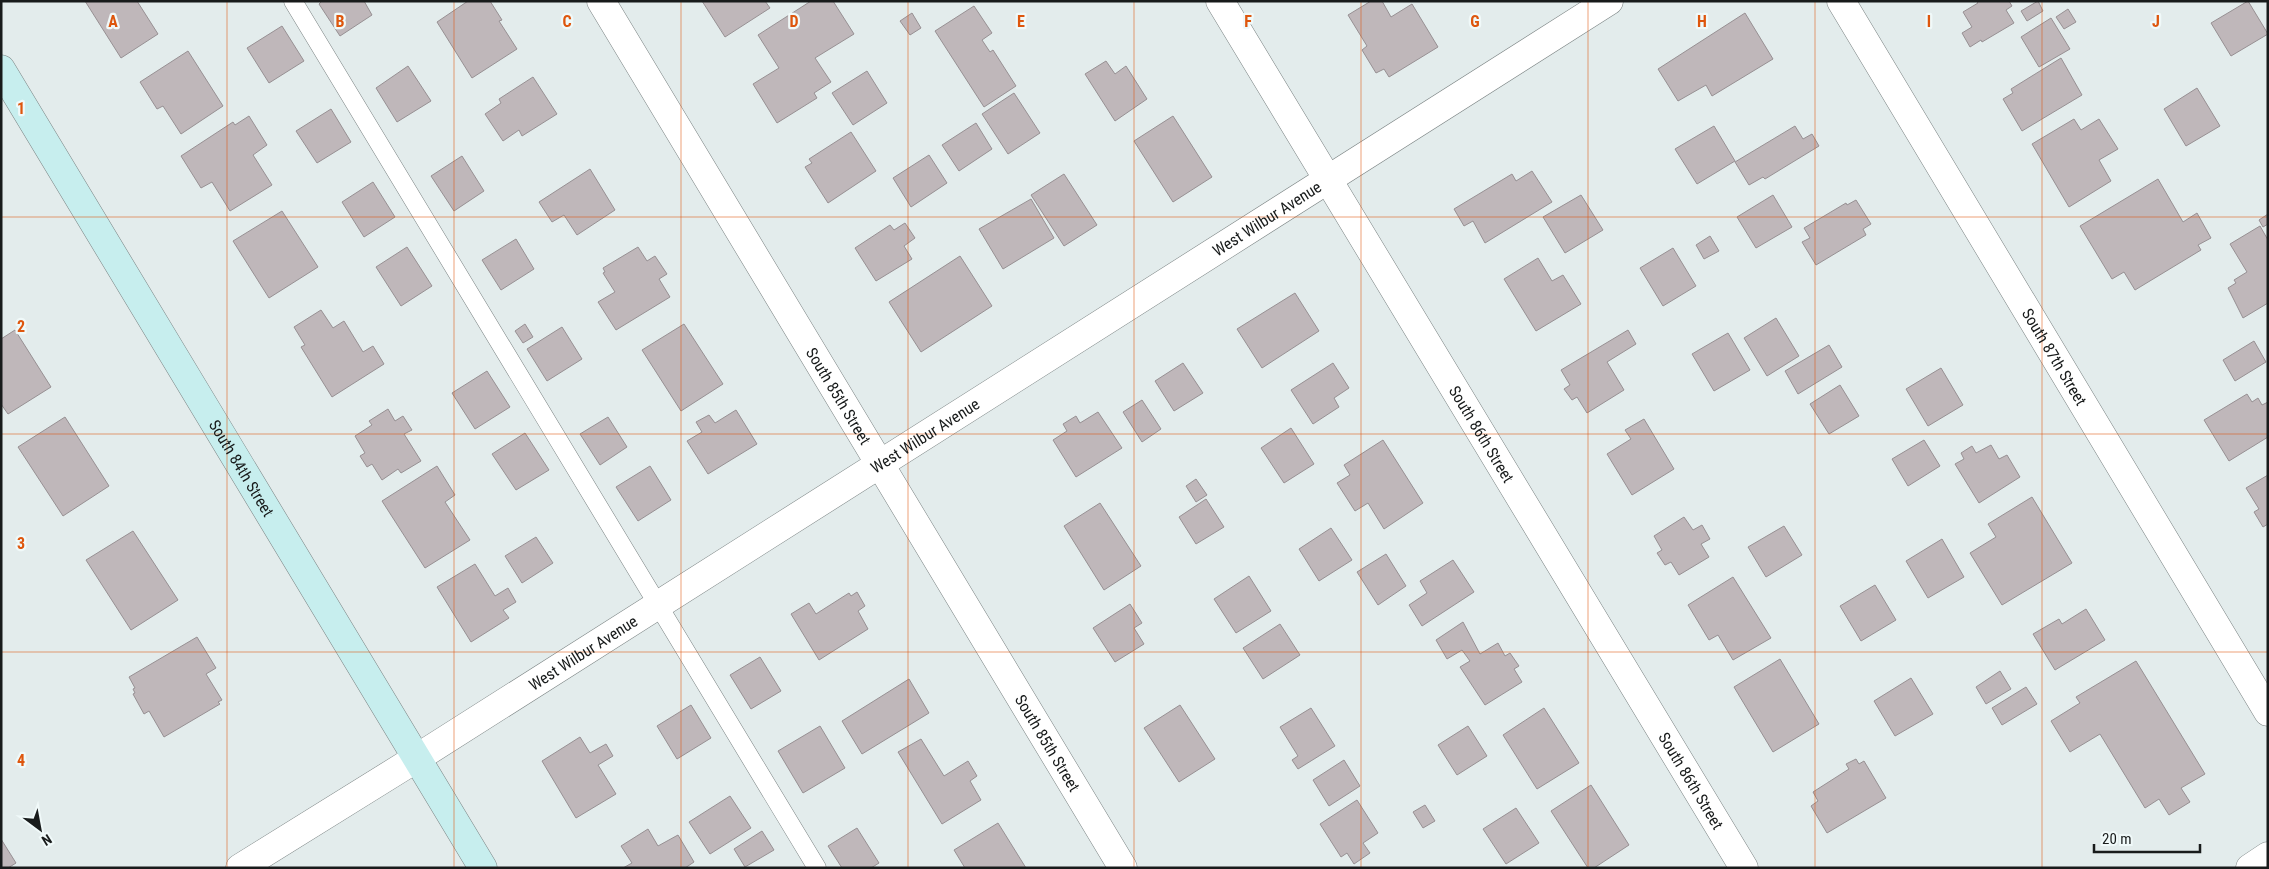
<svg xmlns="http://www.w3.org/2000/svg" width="2269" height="869" font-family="'Roboto Condensed',sans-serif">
<rect width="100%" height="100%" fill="#e3ecec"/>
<!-- building -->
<g fill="#bfb7ba" stroke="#979093">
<polygon points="85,1 137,1 158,34 121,58"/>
<polygon points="322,1 364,1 372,15 340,36 319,4"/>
<polygon points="468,1 490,1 502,20 499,21 517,49 472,78 437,22"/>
<polygon points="702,1 765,1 770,8 725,37"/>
<polygon points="811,1 833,1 854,34 815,58 831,82 814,93 817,98 777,123 753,84 779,68 758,35"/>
<polygon points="1371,1 1382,1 1391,17 1412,4 1438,47 1389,77 1384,69 1376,73 1362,50 1367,46 1348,15"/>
<polygon points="1976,1 2009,1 2012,6 2006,10 2014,23 1982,42 1981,40 1970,47 1962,33 1972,27 1963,12 1978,3"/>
<polygon points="2038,1 2043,11 2027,21 2021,11"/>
<polygon points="2248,1 2268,34 2231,56 2211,23"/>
<polygon points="974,6 992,33 982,40 990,52 993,50 1016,86 984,107 935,31"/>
<polygon points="2068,9 2076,22 2064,29 2056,17"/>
<polygon points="912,13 921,28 910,35 900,21"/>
<polygon points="1745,13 1773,59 1712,96 1706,85 1678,101 1658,69"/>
<polygon points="2051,18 2070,49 2039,67 2021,37"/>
<polygon points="282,26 304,61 269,83 247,48"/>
<polygon points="188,51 223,106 181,134 163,106 157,109 140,82"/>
<polygon points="2061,58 2082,95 2022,131 2003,99 2013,93 2011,89"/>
<polygon points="1106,61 1115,74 1126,66 1147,99 1115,121 1085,74"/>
<polygon points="408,66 431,101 397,122 376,88"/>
<polygon points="867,71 887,103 853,125 832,93"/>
<polygon points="533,77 557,114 522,136 519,130 503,141 485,114 501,103 499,99"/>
<polygon points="2197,88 2220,126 2186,146 2164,109"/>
<polygon points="1014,93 1040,133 1008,154 982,114"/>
<polygon points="331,109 351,142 317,163 296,131"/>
<polygon points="249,116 267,145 253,155 272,185 230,211 212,182 201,188 181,156 233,122 235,125"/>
<polygon points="1173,116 1212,177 1173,202 1134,141"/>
<polygon points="2074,119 2081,130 2099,119 2118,149 2099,160 2111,181 2069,207 2032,144"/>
<polygon points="976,123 992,149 959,171 942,145"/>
<polygon points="1714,126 1735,161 1697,184 1675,149"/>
<polygon points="1795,126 1803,139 1812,134 1819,146 1765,179 1763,177 1749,185 1735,162"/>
<polygon points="851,132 876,171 828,203 805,167 812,163 809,159"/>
<polygon points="929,155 947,183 911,207 893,178"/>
<polygon points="462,156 484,191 454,211 431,176"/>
<polygon points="590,169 615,210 577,235 564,215 552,222 539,202"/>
<polygon points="1532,171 1552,202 1485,243 1473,221 1464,226 1454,209 1512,174 1516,181"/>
<polygon points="1064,174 1097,225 1064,246 1031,195"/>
<polygon points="2158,179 2183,222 2197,213 2211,238 2198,245 2201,250 2135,290 2124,272 2112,279 2080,226"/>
<polygon points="373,182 395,217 364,237 342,202"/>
<polygon points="1581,195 1603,230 1565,253 1543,217"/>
<polygon points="1773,195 1792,227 1756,248 1737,217"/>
<polygon points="1031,199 1054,238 1003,269 979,229"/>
<polygon points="1856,200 1871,224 1863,229 1866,235 1816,265 1802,242 1810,238 1804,228 1846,203 1847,205"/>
<polygon points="282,211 318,267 269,298 233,241"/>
<polygon points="2268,214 2268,224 2263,227 2259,220"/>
<polygon points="905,223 915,238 904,246 912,259 876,281 855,248 890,225 894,230"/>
<polygon points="2260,226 2268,240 2268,303 2243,318 2228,288 2236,283 2234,280 2247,272 2230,244"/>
<polygon points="1710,236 1719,251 1704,259 1696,245"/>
<polygon points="516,239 534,269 501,290 482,260"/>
<polygon points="407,247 432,286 401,306 376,267"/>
<polygon points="638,247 647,261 655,256 667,274 659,279 670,297 616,330 598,302 615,292 603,273 605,272 603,268"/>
<polygon points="1673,248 1696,286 1663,306 1640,268"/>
<polygon points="960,256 992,306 921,352 889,302"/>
<polygon points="1538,258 1552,281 1563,275 1581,304 1536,331 1504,279"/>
<polygon points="1295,293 1319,331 1262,368 1237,329"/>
<polygon points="321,310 333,328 344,321 363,352 373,346 384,364 332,397 301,347 305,345 294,327"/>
<polygon points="1776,318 1799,356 1767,376 1744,338"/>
<polygon points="525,324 533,337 523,343 515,331"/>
<polygon points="684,324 723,384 681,411 642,350"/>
<polygon points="562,327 582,359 547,381 527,349"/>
<polygon points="15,330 51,387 8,414 1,404 1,339"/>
<polygon points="1628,330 1636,344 1607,362 1624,390 1587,413 1577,397 1572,400 1564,389 1570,385 1561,370"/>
<polygon points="1728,333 1750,370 1714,391 1692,354"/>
<polygon points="2254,341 2266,362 2235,381 2223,360"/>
<polygon points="1829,345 1842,367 1798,394 1785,371"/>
<polygon points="1183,363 1203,393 1174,411 1155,381"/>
<polygon points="1333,363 1349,388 1334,398 1339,407 1313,424 1291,390"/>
<polygon points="1941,368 1963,405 1928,426 1906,389"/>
<polygon points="487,371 510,407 475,429 452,393"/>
<polygon points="1840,385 1859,416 1829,434 1810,404"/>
<polygon points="2247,394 2252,402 2258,398 2262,405 2268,402 2268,437 2229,461 2204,420"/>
<polygon points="1142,400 1161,429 1142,442 1123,412"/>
<polygon points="388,409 395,421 403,416 412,430 404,434 421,461 401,473 398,469 382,480 372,464 367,467 360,456 365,453 355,436 372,425 369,421"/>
<polygon points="736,410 757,444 708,474 687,441 702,432 696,422 709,415 715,423"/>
<polygon points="1098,412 1122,448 1076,477 1053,440 1067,431 1063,424 1076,416 1080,423"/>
<polygon points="65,417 109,486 63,516 18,447"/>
<polygon points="608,417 627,447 600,465 580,434"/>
<polygon points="1644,419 1674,469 1632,495 1607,454 1631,439 1625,430"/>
<polygon points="1291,428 1314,464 1284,483 1261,448"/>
<polygon points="525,433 549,470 516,490 492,454"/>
<polygon points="1383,440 1423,503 1384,529 1368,503 1355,511 1337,483 1350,475 1344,465"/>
<polygon points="1924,440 1940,466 1908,486 1892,459"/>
<polygon points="1991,445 1999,459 2007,455 2020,477 1979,503 1955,464 1964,459 1961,453 1972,446 1976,453"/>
<polygon points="437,466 455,495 445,502 470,540 425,568 382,501"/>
<polygon points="650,466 671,500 638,521 616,487"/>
<polygon points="2268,475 2268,524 2263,527 2254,512 2259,509 2246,488"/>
<polygon points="1196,479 1207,495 1196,502 1186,486"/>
<polygon points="2032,497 2072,563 2002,605 1970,553 1996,537 1988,524"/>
<polygon points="1206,499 1224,527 1196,544 1179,517"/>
<polygon points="1100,503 1141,566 1104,590 1064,526"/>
<polygon points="1684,517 1693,530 1702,525 1710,539 1701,544 1709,557 1679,575 1671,562 1665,565 1657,553 1662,550 1654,536"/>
<polygon points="1784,526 1802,555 1766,577 1748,547"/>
<polygon points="1331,528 1352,560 1319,581 1299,549"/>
<polygon points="133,531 178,600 131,630 86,560"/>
<polygon points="536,537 553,563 522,583 505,556"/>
<polygon points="1942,539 1964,577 1928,598 1906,561"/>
<polygon points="1386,554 1406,586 1378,605 1357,572"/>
<polygon points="1453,560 1474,592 1422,626 1409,605 1427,593 1420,581"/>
<polygon points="475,564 495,596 508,588 516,602 503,610 509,618 471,642 437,587"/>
<polygon points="1249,576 1271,611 1236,633 1214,599"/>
<polygon points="1733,577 1771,638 1733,660 1718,635 1709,640 1688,605"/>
<polygon points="1875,585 1896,620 1861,641 1840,606"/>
<polygon points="857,592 865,606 858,611 868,629 819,660 791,614 809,603 816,614 849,593 851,596"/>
<polygon points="1130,604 1142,623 1134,628 1144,644 1115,662 1093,628"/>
<polygon points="2086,609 2105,640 2055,670 2033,634 2059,619 2062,624"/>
<polygon points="1463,622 1480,654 1498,643 1505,656 1510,653 1519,666 1514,669 1522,682 1485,705 1460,667 1470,661 1462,650 1447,659 1436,640"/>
<polygon points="1280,624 1300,655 1263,679 1243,648"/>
<polygon points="197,637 216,668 206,674 222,700 218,702 220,704 164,737 149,711 144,714 133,694 135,693 133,689 135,688 129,677"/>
<polygon points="760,657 781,691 751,709 730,675"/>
<polygon points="1780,659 1819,724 1773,752 1734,687"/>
<polygon points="2136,661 2205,774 2181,788 2190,802 2169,815 2159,799 2145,808 2100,734 2070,752 2051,721 2080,703 2076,697"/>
<polygon points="2000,671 2011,689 1986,704 1976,687"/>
<polygon points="1911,678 1933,714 1895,736 1874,701"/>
<polygon points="909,679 929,713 862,754 842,721"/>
<polygon points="2026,687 2037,704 2002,725 1992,708"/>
<polygon points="691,705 711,738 677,759 657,726"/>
<polygon points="1180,705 1215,759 1179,782 1144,728"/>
<polygon points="1311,708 1335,746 1298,769 1292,760 1298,756 1280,727"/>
<polygon points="1544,708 1579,763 1537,789 1503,735"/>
<polygon points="820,726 845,768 803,793 778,751"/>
<polygon points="1468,726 1487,756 1457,775 1438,745"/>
<polygon points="580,737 590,753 606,744 613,756 598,765 616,794 576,818 542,761"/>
<polygon points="921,739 944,776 968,761 977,776 970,781 981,800 942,824 898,752"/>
<polygon points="1856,759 1859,764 1864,761 1886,798 1827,833 1811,806 1818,801 1813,792 1849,769 1846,764"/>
<polygon points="1344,760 1360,786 1329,806 1313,780"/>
<polygon points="1591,785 1629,845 1594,868 1588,868 1551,811"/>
<polygon points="730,796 751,828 710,854 689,822"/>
<polygon points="1357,800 1378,833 1363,843 1370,853 1354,864 1347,853 1341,857 1320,824"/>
<polygon points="1425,805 1435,821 1423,828 1413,812"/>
<polygon points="1516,808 1539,843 1506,864 1483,829"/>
<polygon points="998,823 1026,868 965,868 954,850"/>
<polygon points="857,828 879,863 871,868 842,868 828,846"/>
<polygon points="648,829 658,846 678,835 694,862 685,868 623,868 632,863 621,846"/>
<polygon points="762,831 774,850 745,867 734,849"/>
<polygon points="1,839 16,863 8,868 1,868"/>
</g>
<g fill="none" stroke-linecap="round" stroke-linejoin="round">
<defs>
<polyline id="lane" points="293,1 817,868"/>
<g id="street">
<path id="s1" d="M601,1L1123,868"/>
<path id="s2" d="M1220,1L1744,868"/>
<path id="s3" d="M1841,1L2268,712"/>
<path id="s4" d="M240,868L417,758L1609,1"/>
<polyline points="2250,868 2268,856"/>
</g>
<g id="secondary">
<path id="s5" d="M1,69L483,868"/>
</g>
</defs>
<!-- lane casing -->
<use href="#lane" stroke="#7c8484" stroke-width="19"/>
<!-- street casing -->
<use href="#street" stroke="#7c8484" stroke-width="29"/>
<!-- secondary casing -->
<use href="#secondary" stroke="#7c8484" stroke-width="29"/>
<!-- lane -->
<use href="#lane" stroke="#fff" stroke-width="18"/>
<!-- street -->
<use href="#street" stroke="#fff" stroke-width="28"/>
<!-- secondary -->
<use href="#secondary" stroke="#c7eeee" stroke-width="28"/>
</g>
<!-- grid -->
<path fill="none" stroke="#de560d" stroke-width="1" stroke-opacity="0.55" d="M227,1V868M454,1V868M681,1V868M908,1V868M1134,1V868M1361,1V868M1588,1V868M1815,1V868M2042,1V868M1,217H2268M1,434H2268M1,652H2268"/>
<g text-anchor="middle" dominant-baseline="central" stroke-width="4.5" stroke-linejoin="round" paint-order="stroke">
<!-- street labels -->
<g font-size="16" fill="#181b1b" stroke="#f0f9f9">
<text stroke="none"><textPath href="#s4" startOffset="1215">West Wilbur Avenue</textPath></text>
<text stroke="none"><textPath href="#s3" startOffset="415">South 87th Street</textPath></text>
<text stroke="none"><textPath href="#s1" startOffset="461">South 85th Street</textPath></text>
<text stroke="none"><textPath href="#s4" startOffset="810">West Wilbur Avenue</textPath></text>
<text stroke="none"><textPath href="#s2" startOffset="506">South 86th Street</textPath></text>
<text stroke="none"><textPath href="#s5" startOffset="466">South 84th Street</textPath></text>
<text stroke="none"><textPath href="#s4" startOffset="405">West Wilbur Avenue</textPath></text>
<text stroke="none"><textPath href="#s1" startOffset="866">South 85th Street</textPath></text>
<text stroke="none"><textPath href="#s2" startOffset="911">South 86th Street</textPath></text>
</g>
</g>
<g font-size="16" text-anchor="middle" font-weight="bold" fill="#de560d" stroke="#f0f9f9" stroke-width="4.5" stroke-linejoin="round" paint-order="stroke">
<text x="113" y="27">A</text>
<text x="340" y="27">B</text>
<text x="567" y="27">C</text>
<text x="794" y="27">D</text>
<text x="1021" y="27">E</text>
<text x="1248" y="27">F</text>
<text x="1475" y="27">G</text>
<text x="1702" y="27">H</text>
<text x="1929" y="27">I</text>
<text x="2156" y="27">J</text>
<text x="21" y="114">1</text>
<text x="21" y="332">2</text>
<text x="21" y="549">3</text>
<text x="21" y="766">4</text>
</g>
<!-- border -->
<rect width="2269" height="869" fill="none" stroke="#181b1b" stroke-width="5"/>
<!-- north arrow -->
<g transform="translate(40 829) rotate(148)" stroke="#f0f9f9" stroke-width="4" paint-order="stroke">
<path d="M0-4L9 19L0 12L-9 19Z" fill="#181b1b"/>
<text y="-8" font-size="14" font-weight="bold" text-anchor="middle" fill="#181b1b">N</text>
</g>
<!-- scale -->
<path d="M2094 844v8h106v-8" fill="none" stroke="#181b1b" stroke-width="2.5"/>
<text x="2102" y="844" font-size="15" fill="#181b1b" stroke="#f0f9f9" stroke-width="4" paint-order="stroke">20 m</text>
</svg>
